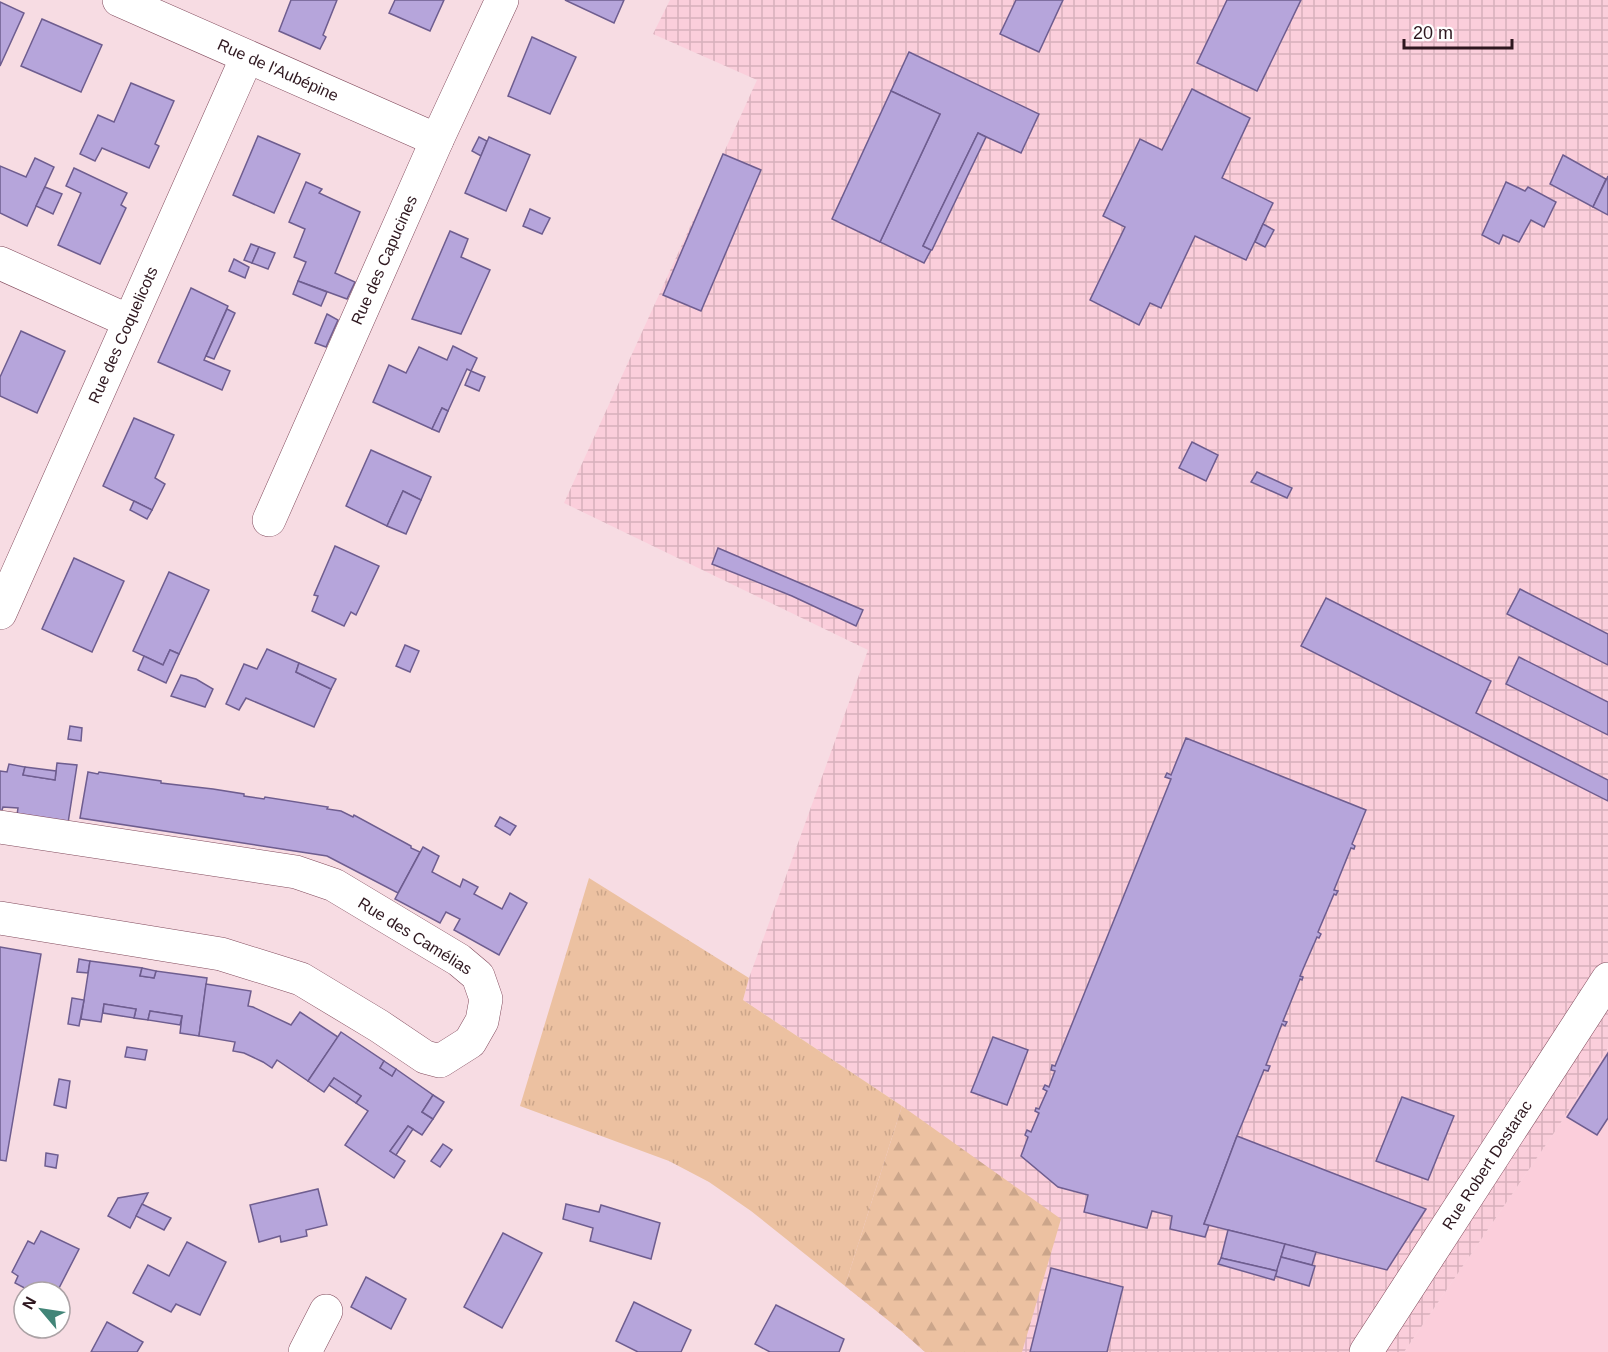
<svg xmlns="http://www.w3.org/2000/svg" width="1608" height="1352" font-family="Arial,sans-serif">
<defs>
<pattern id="industrial-grid" width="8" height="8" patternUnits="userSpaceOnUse" patternTransform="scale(1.5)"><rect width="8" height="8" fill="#fbcedb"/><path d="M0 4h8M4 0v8" fill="none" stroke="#d7b0bc"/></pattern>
<pattern id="grass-tufts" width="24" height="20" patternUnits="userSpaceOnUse" patternTransform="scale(1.5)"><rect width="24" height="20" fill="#ecc1a1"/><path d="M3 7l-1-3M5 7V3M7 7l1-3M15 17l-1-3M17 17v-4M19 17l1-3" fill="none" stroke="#cba58a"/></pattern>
<pattern id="forest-firs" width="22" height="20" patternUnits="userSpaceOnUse" patternTransform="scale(1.5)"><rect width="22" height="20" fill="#ecc1a1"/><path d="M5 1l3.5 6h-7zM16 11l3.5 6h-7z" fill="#cba58a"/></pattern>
</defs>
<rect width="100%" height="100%" fill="#f7dce3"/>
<!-- built -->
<polygon fill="#fbcedb" points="1608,1048 1608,1352 1404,1352 1556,1130"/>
<!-- industrial -->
<polygon fill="url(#industrial-grid)" points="670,0 1608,0 1608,1048 1556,1130 1404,1352 925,1352 899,1329 845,1286 902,1106 743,1000 749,978 868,650 564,503 757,80 653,34"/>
<!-- grass -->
<polygon fill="url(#grass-tufts)" points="589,878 749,978 743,1000 902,1106 845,1286 751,1211 709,1182 669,1161 520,1106"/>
<!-- forest -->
<polygon fill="url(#forest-firs)" points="902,1106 1061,1219 1022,1352 925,1352 899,1329 845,1286"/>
<!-- building -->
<g fill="#b6a5db" stroke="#6e5d8f" stroke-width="1.5">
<polygon points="291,0 337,0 323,35 326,37 320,49 279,31"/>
<polygon points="395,0 444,0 430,31 389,13"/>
<polygon points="565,0 624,0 614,23"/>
<polygon points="1016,0 1063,0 1039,52 1000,34"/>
<polygon points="1227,0 1301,0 1257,91 1197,63"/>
<polygon points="0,2 24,13 0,66"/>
<polygon points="42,19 102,45 81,92 21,66"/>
<polygon points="532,37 576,57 550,114 508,96"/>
<polygon points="909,52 1039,114 1021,153 978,133 923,246 931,250 924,263 880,242 940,114 891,91"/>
<polygon points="131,83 174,101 155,144 159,146 149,168 102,148 95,161 80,154 98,115 114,122"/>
<polygon points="1192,89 1250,118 1222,178 1273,203 1246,260 1195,236 1161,308 1150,303 1139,325 1090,300 1125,227 1103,216 1140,139 1162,150"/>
<polygon points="891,91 940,114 880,242 832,219"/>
<polygon points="978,133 986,137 932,250 931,250 923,246"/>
<polygon points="258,136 300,154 274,213 233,195"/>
<polygon points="479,137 487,141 481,156 472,151"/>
<polygon points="489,137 530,155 506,211 465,193"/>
<polygon points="723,154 761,170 701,311 663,295"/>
<polygon points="1563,155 1606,179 1593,207 1550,184"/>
<polygon points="35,158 54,167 27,226 0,213 0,166 26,177"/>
<polygon points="74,168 127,193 121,205 126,208 100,264 58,245 81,193 66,186"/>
<polygon points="1608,176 1608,215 1593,207"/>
<polygon points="306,182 322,189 319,193 360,212 335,273 355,282 347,299 298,281 306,262 294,257 305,229 289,222"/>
<polygon points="1506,182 1525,191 1528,187 1556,202 1544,227 1531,220 1519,242 1503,235 1499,244 1482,235"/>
<polygon points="45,187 62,194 53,214 36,206"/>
<polygon points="530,209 550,218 542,234 523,226"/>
<polygon points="1263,224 1274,230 1265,247 1255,242"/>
<polygon points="450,231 468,239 461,257 490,270 461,334 412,319"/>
<polygon points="251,244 259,247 252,263 244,260"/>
<polygon points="259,247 275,253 268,269 252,263"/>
<polygon points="234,259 249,267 245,278 229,271"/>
<polygon points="298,281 327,292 321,306 293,294"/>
<polygon points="191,288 228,306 204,360 230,371 222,390 158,362"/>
<polygon points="227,309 235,313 214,359 206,356"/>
<polygon points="327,314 338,320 326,347 315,343"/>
<polygon points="21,331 65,351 37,413 0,396 0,377"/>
<polygon points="453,346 477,358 471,371 467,369 448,411 442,408 432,429 373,402 389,365 406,373 419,347 447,360"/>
<polygon points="471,371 485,377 479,391 465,385"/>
<polygon points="442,408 448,411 439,432 432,429"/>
<polygon points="134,418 174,435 155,478 165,484 152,510 103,486"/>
<polygon points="1192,442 1218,455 1206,481 1179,468"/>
<polygon points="371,450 431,477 421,500 403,491 387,526 346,506"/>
<polygon points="1257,472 1292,488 1287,498 1251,482"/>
<polygon points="403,491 421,500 406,534 387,526"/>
<polygon points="134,501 152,510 147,519 130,510"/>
<polygon points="335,546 379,566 356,615 351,612 344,626 312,611 318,596 314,595"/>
<polygon points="718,548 863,610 856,626 792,596 712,564"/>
<polygon points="74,558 124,581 92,652 42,629"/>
<polygon points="169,572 209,590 179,654 170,650 163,665 133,651"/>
<polygon points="1520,589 1608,634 1608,665 1507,614"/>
<polygon points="1326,598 1491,681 1476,713 1608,780 1608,801 1301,646"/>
<polygon points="405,645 419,651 410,672 396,666"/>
<polygon points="267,649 299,663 296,672 331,689 314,727 246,698 239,710 226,704 244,664 257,669"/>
<polygon points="170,650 179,654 166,683 138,670 144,656 163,665"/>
<polygon points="1519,657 1608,702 1608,735 1506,684"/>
<polygon points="299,663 336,679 331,689 296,672"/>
<polygon points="181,675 196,679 213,689 205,707 171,696"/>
<polygon points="70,726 82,728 81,741 68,739"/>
<polygon points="1186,738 1366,810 1352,844 1355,846 1354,849 1351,848 1334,890 1338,891 1336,895 1334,894 1318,932 1321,934 1319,938 1317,937 1300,976 1303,977 1302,980 1300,979 1283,1021 1287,1022 1285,1026 1282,1024 1266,1065 1270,1066 1268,1071 1264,1070 1237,1136 1204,1224 1209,1225 1205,1237 1170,1229 1172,1216 1152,1211 1147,1228 1084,1212 1088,1195 1058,1187 1021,1156 1028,1137 1025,1135 1027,1130 1031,1132 1039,1113 1035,1111 1036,1108 1039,1109 1047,1091 1043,1089 1045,1085 1049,1087 1055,1071 1051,1070 1052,1065 1055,1066 1171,779 1165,777 1167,773 1171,775"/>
<polygon points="57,763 77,765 68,823 17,815 18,808 3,807 1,813 0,813 0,771 7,772 9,764 25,767 23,775 55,780"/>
<polygon points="25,767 56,771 55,780 23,775"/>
<polygon points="88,772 98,774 99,772 161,781 161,783 213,789 244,794 244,796 264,799 265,797 328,807 327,809 341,811 353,817 354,815 411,846 411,848 420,852 398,893 327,856 80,818"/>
<polygon points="500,817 516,826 510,835 495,826"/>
<polygon points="423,847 439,856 432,872 460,887 463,879 478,887 474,894 502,909 510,893 527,903 499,955 454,930 460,919 446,912 440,923 395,899"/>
<polygon points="0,947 41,954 6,1161 0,1160"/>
<polygon points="79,959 90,961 88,973 77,972"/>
<polygon points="90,961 142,968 140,976 154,978 156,971 207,978 199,1036 180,1033 182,1016 150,1011 148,1020 134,1018 136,1009 104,1004 101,1022 81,1019"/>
<polygon points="142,968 156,971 154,978 140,976"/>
<polygon points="206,984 251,991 248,1006 253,1007 291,1025 300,1012 338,1037 308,1081 277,1060 272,1068 263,1062 244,1053 233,1051 235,1042 199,1036"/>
<polygon points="72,998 84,1000 79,1026 68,1024"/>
<polygon points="104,1004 136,1009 134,1018 103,1013"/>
<polygon points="150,1011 182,1016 180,1025 148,1020"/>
<polygon points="341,1032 384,1061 380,1068 392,1076 396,1069 433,1095 422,1112 433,1119 422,1135 408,1126 390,1151 405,1161 394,1178 345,1145 368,1111 356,1103 361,1096 334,1078 324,1092 308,1081"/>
<polygon points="993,1037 1028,1050 1007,1105 971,1092"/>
<polygon points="127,1047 147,1050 145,1060 125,1057"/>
<polygon points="1608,1053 1608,1118 1597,1135 1567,1117"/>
<polygon points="384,1061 396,1069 392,1076 380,1068"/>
<polygon points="334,1078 361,1096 356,1103 329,1085"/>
<polygon points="59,1079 70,1081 66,1108 54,1105"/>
<polygon points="433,1095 444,1102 433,1119 422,1112"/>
<polygon points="1402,1097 1454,1116 1428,1180 1376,1161"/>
<polygon points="408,1126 413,1129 396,1155 390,1151"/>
<polygon points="1237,1136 1322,1169 1426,1209 1387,1270 1204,1224"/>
<polygon points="443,1144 452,1150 440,1167 431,1161"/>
<polygon points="46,1153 58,1155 56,1168 45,1166"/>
<polygon points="318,1189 327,1225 306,1230 307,1236 281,1242 280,1236 259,1242 250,1205"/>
<polygon points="148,1193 130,1228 108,1216 118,1198"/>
<polygon points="142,1204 171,1218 164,1230 136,1216"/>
<polygon points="566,1204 599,1212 601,1205 660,1223 651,1259 590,1241 593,1228 563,1219"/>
<polygon points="1228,1230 1285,1244 1277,1271 1221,1258"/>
<polygon points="41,1231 79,1249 57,1292 32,1292 15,1283 18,1276 12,1272 28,1241 34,1244"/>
<polygon points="503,1233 542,1253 502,1328 464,1307"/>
<polygon points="187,1242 226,1262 200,1315 176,1304 171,1312 133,1293 148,1265 169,1276"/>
<polygon points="1285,1244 1316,1252 1312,1265 1281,1257"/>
<polygon points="1281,1257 1315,1266 1309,1286 1275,1276"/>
<polygon points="1221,1258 1277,1271 1274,1280 1218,1264"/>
<polygon points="1051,1268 1123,1287 1107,1352 1030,1352"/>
<polygon points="366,1277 406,1299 391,1329 351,1307"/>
<polygon points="634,1302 691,1330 681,1352 638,1352 616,1341"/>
<polygon points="776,1305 844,1339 839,1352 770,1352 755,1344"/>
<polygon points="107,1322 143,1342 137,1352 91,1352"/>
</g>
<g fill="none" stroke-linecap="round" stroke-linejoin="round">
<defs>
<g id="minor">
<polyline points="119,0 437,140"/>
<polyline points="0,263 129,321"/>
<polyline points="269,520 437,140 502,0"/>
<polyline points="0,613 247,57"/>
<polyline points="0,827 296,872 334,885 459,960 478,976 486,999 482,1021 470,1042 440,1061 425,1057 379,1026 301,979 221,954 0,918"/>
<polyline points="305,1352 326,1311"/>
<polyline points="1366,1352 1608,979"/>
</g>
</defs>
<!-- minor casing -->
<use href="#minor" stroke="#814a5c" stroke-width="34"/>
<!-- minor -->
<use href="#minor" stroke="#fff" stroke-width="33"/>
</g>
<g text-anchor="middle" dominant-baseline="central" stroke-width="6" stroke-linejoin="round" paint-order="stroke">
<!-- street labels -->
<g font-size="16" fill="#2e171f" stroke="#fff">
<text transform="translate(278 70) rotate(24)">Rue de l'Aubépine</text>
<text transform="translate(384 260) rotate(-66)">Rue des Capucines</text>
<text transform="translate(123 335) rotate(-66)">Rue des Coquelicots</text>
<text transform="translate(415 936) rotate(32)">Rue des Camélias</text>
<text transform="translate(1487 1165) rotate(-57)">Rue Robert Destarac</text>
</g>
</g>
<!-- north arrow -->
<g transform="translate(42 1310) rotate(299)"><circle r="28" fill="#ffffff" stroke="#aba2a5" stroke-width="1.5"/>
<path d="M0-4.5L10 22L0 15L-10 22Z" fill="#428578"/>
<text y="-9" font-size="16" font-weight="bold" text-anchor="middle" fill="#2e171f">N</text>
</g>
<!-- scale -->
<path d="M1404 39v9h108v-9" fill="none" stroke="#2e171f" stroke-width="3"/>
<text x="1413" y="39" font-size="18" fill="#2e171f" stroke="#ffffff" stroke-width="4.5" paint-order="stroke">20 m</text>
</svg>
